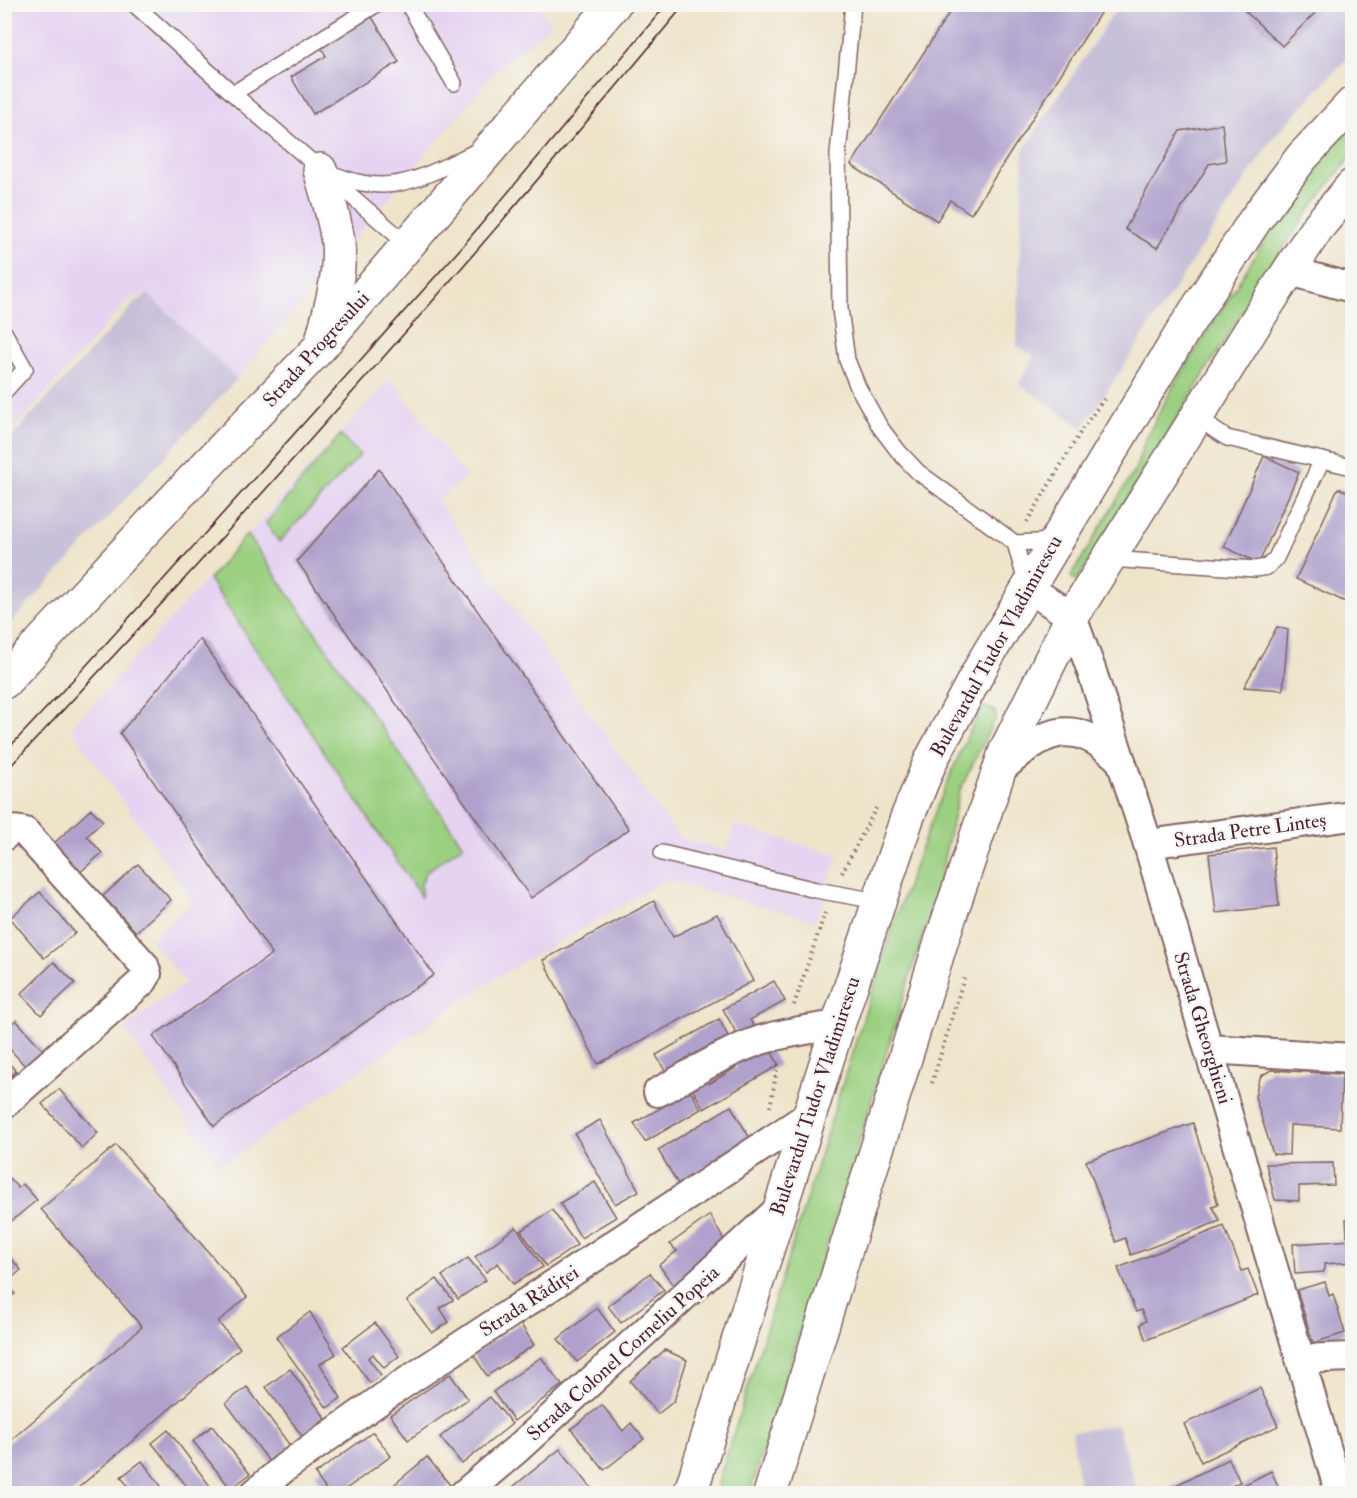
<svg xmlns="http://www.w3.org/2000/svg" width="1357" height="1498" font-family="'IM FELL Double Pica',serif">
<rect width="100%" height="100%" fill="#f6f6f2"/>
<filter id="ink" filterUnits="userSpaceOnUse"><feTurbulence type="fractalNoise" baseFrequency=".0167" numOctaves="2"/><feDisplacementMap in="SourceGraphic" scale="12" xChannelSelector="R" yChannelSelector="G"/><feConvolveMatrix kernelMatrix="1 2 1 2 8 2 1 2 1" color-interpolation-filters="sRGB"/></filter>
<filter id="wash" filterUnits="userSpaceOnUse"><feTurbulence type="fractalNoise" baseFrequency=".008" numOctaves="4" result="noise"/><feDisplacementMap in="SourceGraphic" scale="24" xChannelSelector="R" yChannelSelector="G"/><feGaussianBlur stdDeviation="1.35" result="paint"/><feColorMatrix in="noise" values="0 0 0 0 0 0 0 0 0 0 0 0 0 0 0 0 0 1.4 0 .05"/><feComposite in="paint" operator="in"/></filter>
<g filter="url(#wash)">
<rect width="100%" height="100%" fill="#eee4ca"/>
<!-- built -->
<g fill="#e5d3f1">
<polygon points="353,4 355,7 360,4 538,5 551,25 498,68 237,379 148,294 129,299 5,439 5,5"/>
<polygon points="391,378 466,477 437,500 679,838 727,851 735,825 838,855 816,921 666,880 494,979 219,1167 124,1028 185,983 151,940 193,901 71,728"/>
</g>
<!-- industrial -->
<g fill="#c7c0d9">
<polygon points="1119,5 1352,5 1352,57 1343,63 1273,138 1083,428 1019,384 1034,356 1017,346 1023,150"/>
<polygon points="148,294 237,379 5,629 5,444 135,303"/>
<polygon points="1117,1425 1138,1493 1080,1493 1072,1432"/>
</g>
<!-- green -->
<g fill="#9bd081" stroke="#727856" stroke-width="1.5">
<polygon points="1352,129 1352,155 1308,212 1270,267 1078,579 1074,580 1071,576 1135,470 1146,438 1170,392 1290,200 1339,140"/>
<polygon points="340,435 360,455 279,542 266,523"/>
<polygon points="247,534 463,845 426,872 421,883 421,897 209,579"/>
<path d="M986,707L994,710L996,717L959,792L937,889L750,1493H715C757,1356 799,1219 843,1082C883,955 922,828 981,708Z"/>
</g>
<g id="blocks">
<!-- building -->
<g fill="#afa1cc">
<polygon points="955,4 1106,4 971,214 950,200 937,221 851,165"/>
<polygon points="1239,5 1323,5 1282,46"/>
<polygon points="372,17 399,62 313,114 291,77 326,56 321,47"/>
<polygon points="1222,124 1226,161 1209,164 1157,248 1125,229 1180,131"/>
<polygon points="1264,456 1299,472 1259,563 1224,547"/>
<polygon points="379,469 629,829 531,898 297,561"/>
<polygon points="1338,488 1352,494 1352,605 1296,579"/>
<polygon points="1277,627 1288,630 1283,690 1244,687"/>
<polygon points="200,639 434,975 214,1126 153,1036 272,954 120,733"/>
<polygon points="91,809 103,821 87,836 102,853 77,875 51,846"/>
<polygon points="1273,847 1279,906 1216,913 1209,854"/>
<polygon points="138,864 171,900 136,932 103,896"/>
<polygon points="40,892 75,933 44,958 10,918"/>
<polygon points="654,901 673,937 717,914 753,981 598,1064 543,960"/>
<polygon points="54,962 75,983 41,1015 21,994"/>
<polygon points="774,981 785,1001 750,1020 756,1029 739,1038 723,1009"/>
<polygon points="719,1019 730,1040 668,1076 656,1055"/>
<polygon points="16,1020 43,1050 25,1066 9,1048 4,1052 4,1030"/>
<polygon points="765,1041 779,1065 704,1109 689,1083 704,1075 709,1084 737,1067 733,1060"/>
<polygon points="4,1058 16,1071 7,1079 4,1076"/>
<polygon points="1271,1070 1342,1074 1340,1128 1290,1125 1289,1155 1273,1154 1255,1097 1258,1083 1261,1076"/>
<polygon points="687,1085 701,1109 645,1142 634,1123 673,1101 669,1095"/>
<polygon points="59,1089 98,1133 82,1148 42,1104"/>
<polygon points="731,1106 751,1140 678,1184 658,1150"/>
<polygon points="600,1120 639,1191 615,1204 575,1134"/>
<polygon points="1193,1123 1218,1204 1212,1206 1220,1221 1131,1255 1125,1238 1116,1242 1086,1161"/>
<polygon points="116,1145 247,1297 218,1322 240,1348 71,1494 4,1494 4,1446 142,1327 41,1209"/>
<polygon points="1333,1163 1334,1185 1299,1186 1299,1201 1275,1200 1266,1164"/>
<polygon points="4,1172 18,1188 23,1184 37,1200 4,1227"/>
<polygon points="595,1182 616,1217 581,1238 560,1203"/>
<polygon points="552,1210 577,1245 546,1266 521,1231"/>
<polygon points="710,1215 725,1242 676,1289 659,1265 677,1251 670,1244"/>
<polygon points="1352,1218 1352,1236 1347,1236 1346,1219"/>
<polygon points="1224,1226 1242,1271 1248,1269 1258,1295 1146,1340 1140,1324 1146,1321 1141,1310 1136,1312 1118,1268"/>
<polygon points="516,1227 543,1267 513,1284 498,1263 486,1272 475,1257"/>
<polygon points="1352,1240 1352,1262 1324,1264 1324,1272 1295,1274 1293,1244"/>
<polygon points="8,1255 21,1270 6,1283 15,1294 4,1303 4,1258"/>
<polygon points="468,1258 486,1280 458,1299 442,1276"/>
<polygon points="650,1273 664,1290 621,1323 608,1306"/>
<polygon points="437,1279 453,1300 440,1308 449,1322 432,1333 407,1301"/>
<polygon points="1325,1282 1329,1296 1333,1294 1345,1333 1313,1343 1297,1290"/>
<polygon points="597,1308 615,1332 577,1362 558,1339"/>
<polygon points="310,1312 336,1354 320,1364 341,1398 327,1408 276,1337"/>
<polygon points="375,1323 399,1356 384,1368 373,1354 368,1358 381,1375 370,1383 343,1347"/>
<polygon points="520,1323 534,1345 487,1376 473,1354"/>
<polygon points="665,1350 687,1360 674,1401 658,1414 630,1381"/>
<polygon points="541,1357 562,1385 514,1421 493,1392"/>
<polygon points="290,1369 326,1419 302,1436 266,1387"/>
<polygon points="450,1374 468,1399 408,1440 390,1415"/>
<polygon points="247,1387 291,1447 270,1463 226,1403"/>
<polygon points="1260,1388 1278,1426 1201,1462 1184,1424"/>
<polygon points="490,1397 512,1424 462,1464 440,1437"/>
<polygon points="602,1405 623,1431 631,1423 644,1439 604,1470 571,1429"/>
<polygon points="212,1426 250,1474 231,1489 193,1441"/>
<polygon points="168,1430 216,1494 193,1494 152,1443"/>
<polygon points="373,1432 391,1456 339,1494 329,1494 315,1474"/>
<polygon points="560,1449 594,1491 591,1494 504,1494"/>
<polygon points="427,1457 450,1485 440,1494 383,1494"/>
<polygon points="1229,1459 1240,1482 1215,1494 1158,1494"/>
<polygon points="142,1461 167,1494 134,1494 121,1477"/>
<polygon points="1271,1471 1282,1494 1226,1494"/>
</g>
</g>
</g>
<g filter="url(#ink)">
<use href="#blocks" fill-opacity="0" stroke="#836463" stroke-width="1.5"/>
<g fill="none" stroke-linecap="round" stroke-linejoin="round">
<defs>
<g id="lane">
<polyline points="134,4 239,99 408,245"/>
<polyline points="408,4 454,83"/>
<polyline points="853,4 838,154 840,309 847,360 858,387 880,427 899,452 918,472 1015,543 1055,541"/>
<polyline points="234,93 377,4"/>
<path d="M327,172C338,176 350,181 362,183C404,192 441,168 477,151"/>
<polyline points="4,332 25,369 4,392"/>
<polyline points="1199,413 1213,429 1227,438 1352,467"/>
<polyline points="1015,543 1027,586"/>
<polyline points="1109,559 1255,569 1267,567 1276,558 1322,460"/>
<polyline points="662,853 816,890 878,901"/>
</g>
<g id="street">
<polyline points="1290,271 1352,288"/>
<polyline points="1027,587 1072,617 1091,669 1148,844 1340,1494"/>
<path d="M996,774C1041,732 1071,712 1121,761"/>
<path d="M4,836C11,829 16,829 25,832L144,965L147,974L143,981L4,1104"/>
<polyline points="1148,844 1352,816"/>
<polyline points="1209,1049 1352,1058"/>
<path d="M658,1092C691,1074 725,1052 761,1040C786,1032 812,1029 838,1025"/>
<polyline points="1301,1359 1352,1357"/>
<polyline points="254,1494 284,1468 394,1390 808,1116"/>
<polyline points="464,1494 517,1449 779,1209"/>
</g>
<g id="secondary">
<path d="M320,170C327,194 335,218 338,243C341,276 330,310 322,341"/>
<polyline points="4,682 162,512 321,346 614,4"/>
</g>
<g id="primary">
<polyline points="690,1494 838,1025 907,818 931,760 986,658 1186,326 1255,220 1302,157 1352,104"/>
<polyline points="770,1494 942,939 1006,750 1072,617 1259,317 1317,228 1352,186"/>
</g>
</defs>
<!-- lane casing -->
<use href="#lane" stroke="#836463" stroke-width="18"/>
<!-- street casing -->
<use href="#street" stroke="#836463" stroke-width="32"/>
<!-- secondary casing -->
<use href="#secondary" stroke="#836463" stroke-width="36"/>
<!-- primary casing -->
<use href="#primary" stroke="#836463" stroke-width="36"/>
<!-- path -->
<g stroke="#836463" stroke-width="4" stroke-dasharray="1.5 4.5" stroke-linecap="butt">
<polyline points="1027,522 1083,428 1104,399"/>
<polyline points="842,873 876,808"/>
<polyline points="794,1005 825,913"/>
<polyline points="932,1083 964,978"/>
<polyline points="770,1107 778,1064"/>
</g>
<!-- lane -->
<use href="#lane" stroke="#fff" stroke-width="15"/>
<!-- street -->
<use href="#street" stroke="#fff" stroke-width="28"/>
<!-- secondary -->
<use href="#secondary" stroke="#fff" stroke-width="33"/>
<!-- primary -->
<use href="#primary" stroke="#fff" stroke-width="33"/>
<!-- tram -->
<g stroke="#4a1f2b" stroke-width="1.5">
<polyline points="4,753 84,668 461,248 667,4"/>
<path d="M4,773C239,524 467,268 685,4"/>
</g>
</g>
</g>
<g text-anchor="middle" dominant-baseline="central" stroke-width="5" stroke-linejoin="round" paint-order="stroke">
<!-- street labels -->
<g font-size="20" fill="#4a1f2b" stroke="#f6f6f2">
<text transform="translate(316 349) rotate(-48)">Strada Progresului</text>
<text transform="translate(996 646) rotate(-61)">Bulevardul Tudor Vladimirescu</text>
<text transform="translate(1250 830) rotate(-8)">Strada Petre Linteș</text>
<text transform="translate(1203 1028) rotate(73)">Strada Gheorghieni</text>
<text transform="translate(815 1096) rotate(-72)">Bulevardul Tudor Vladimirescu</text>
<text transform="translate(529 1301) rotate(-33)">Strada Rădiței</text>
<text transform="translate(623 1353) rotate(-42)">Strada Colonel Corneliu Popeia</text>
</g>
</g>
<!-- margin -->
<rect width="1357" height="1498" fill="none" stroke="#f6f6f2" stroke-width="24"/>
</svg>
